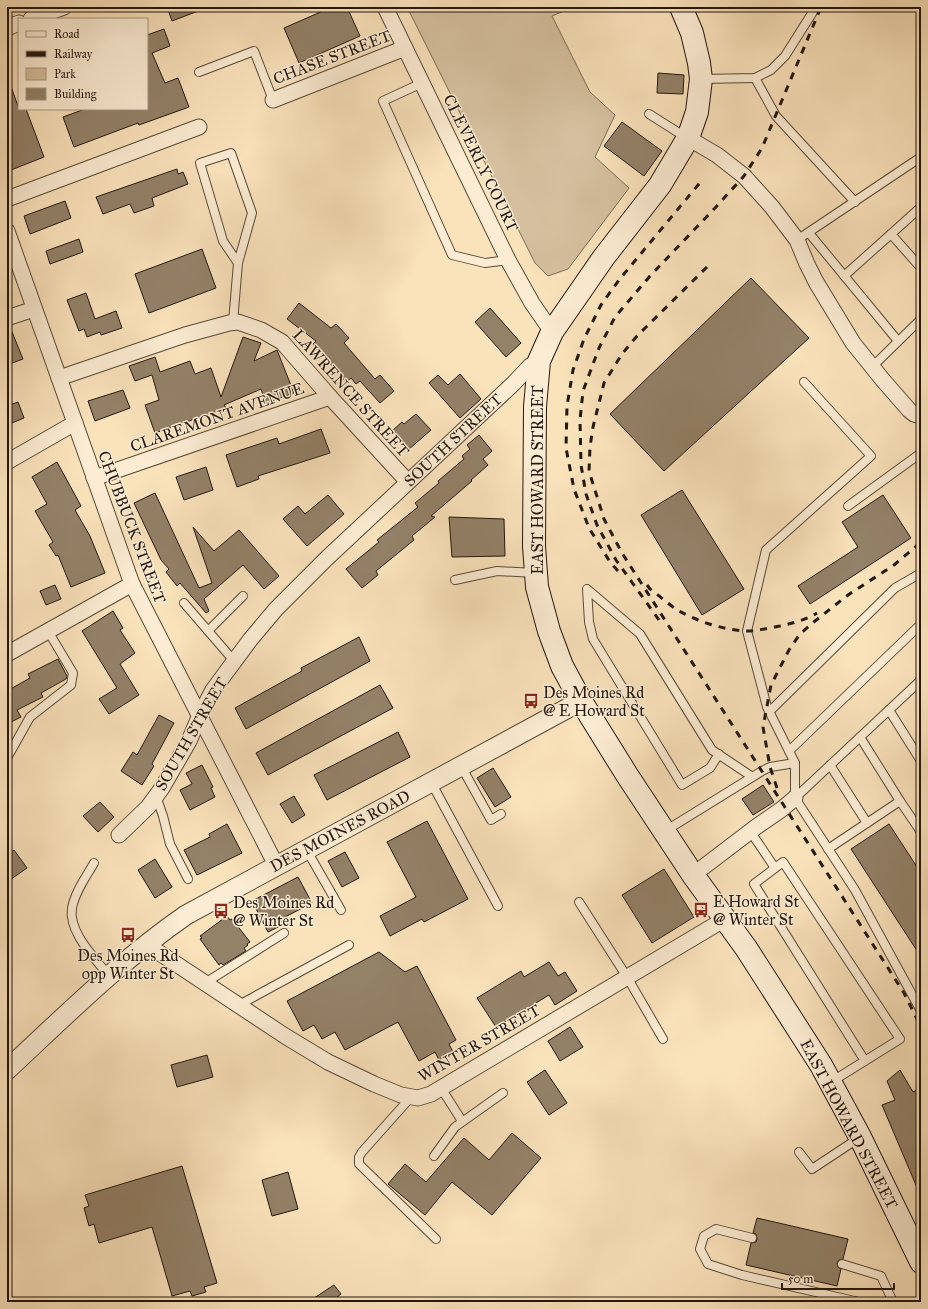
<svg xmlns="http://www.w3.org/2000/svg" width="928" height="1309" font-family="'IM FELL Great Primer',serif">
<rect width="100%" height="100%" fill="#fae2bb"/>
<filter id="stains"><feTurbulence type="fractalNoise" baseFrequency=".005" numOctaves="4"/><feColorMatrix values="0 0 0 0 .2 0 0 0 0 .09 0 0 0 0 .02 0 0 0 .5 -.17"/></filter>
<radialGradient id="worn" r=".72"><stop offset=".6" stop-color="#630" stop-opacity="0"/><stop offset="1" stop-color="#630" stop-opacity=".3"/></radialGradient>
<!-- green -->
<polygon fill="#d5bf9e" stroke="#7c6b56" points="407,7 562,7 564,11 552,16 590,92 615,115 595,157 629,188 568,269 548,276 535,263"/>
<!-- building -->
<g fill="#938168" stroke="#23170e">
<polygon points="167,7 206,7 206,8 172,21"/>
<polygon points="332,7 347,7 360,36 299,63 284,28"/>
<polygon points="164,29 170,46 152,53 165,83 178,78 189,107 139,125 138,123 74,147 63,117 85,109 147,109 147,35"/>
<polygon points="658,73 684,75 683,94 657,93"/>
<polygon points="7,78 8,78 19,109 26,109 44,157 11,170 7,160"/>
<polygon points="622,122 662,151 644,176 604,146"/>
<polygon points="177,169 178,174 183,172 188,184 152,198 154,206 134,213 130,204 103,214 96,197"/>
<polygon points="65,201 71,218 30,234 24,216"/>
<polygon points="79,239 83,252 50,264 46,251"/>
<polygon points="202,249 216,288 149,313 135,274"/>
<polygon points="751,278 809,338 664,471 610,414"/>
<polygon points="86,293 95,319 116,311 122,328 101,335 100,332 87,337 84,329 79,331 67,300"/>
<polygon points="299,303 331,328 336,324 349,338 344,343 375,379 380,375 394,391 380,403 360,381 356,384 351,378 346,382 313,344 316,341 287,319"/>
<polygon points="490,308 521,343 506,357 475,322"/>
<polygon points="7,327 10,327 23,359 7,365"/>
<polygon points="243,337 261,343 254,361 277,350 294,393 266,403 261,389 224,405 226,408 155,433 145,405 159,400 152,375 135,381 129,366 155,357 160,372 190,361 195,374 211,368 221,397"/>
<polygon points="460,374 481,399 460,418 429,383 438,375 448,385"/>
<polygon points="123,390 130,408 95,421 88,401"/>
<polygon points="18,402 24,418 7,425 7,406"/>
<polygon points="416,414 431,430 408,450 392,431 402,422 404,424"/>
<polygon points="321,429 330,453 258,476 259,479 237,487 226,455 277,438 279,444"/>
<polygon points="479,435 492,451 483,459 488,465 471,480 472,481 431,516 435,517 412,536 414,540 376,571 378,575 362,588 346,569 379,542 377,540 418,507 415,503 439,483 438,481 464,459 462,456 470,449 467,445"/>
<polygon points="57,462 81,506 75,510 90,536 105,573 71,587 58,555 56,556 49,545 53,542 35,511 47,504 32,477"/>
<polygon points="206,467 213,490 184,500 176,477"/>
<polygon points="682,490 744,589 702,615 641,515"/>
<polygon points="155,493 199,588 212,583 193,527 214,551 239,530 279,576 264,589 243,565 204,599 209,611 206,613 180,583 177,586 166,572 169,569 161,560 134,503"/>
<polygon points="328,495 344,514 307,546 283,519 298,506 305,514"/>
<polygon points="883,495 911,538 810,604 798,586 858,547 842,522"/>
<polygon points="449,517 504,519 505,556 452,557"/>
<polygon points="55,585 61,599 46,605 40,591"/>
<polygon points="113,611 123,628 120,630 135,653 120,664 139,695 109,714 99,699 117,688 82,631"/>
<polygon points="359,637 370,661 246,729 235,708 302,671 301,668"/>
<polygon points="58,659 67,676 66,679 41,693 43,697 17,710 21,717 7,724 7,691 30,678 28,674"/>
<polygon points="380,685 393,708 268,775 256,753"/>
<polygon points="159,715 174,723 152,764 154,766 142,785 121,771 133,752 137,755"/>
<polygon points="398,732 410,757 327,800 314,775"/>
<polygon points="202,765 213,787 211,788 215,797 190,810 180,790 192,784 186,773"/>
<polygon points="493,768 511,797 495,807 477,778"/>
<polygon points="763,785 774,802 753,815 742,799"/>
<polygon points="294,796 305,815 292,823 280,804"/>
<polygon points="100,802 114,817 98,832 83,816"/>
<polygon points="427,821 468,899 424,922 422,919 390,936 380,916 416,897 387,842"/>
<polygon points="227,824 242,853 197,875 184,850 210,837 209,834"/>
<polygon points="889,824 921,873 921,957 851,849"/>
<polygon points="14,850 27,868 7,882 7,855"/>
<polygon points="345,852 359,878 342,887 328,861"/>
<polygon points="155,859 172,887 155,898 138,870"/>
<polygon points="664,869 694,917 652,943 622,895"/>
<polygon points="298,877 312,903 285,917 288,922 268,932 252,901"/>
<polygon points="227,916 230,920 232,919 250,942 247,944 248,945 244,948 246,951 223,965 221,963 219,965 200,939 202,938 200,936"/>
<polygon points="379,952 405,972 417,966 456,1040 449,1044 453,1052 439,1060 435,1052 419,1061 398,1022 345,1050 335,1032 322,1039 314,1025 303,1031 287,1001"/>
<polygon points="549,962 558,976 565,972 577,991 555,1005 549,995 496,1027 477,998 521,971 524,977"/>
<polygon points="570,1027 583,1047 560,1061 548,1041"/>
<polygon points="207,1055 213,1077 177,1087 171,1065"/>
<polygon points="545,1070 567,1103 549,1115 527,1082"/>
<polygon points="900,1070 913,1092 921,1088 921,1197 882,1105 895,1100 887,1081"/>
<polygon points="512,1133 541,1158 492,1215 452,1182 425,1215 388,1184 405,1164 426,1182 464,1138 489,1160"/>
<polygon points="182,1166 217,1283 204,1287 206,1292 192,1296 190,1291 172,1296 152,1227 99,1243 94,1224 89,1226 84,1208 89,1206 85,1195"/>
<polygon points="288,1172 298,1209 272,1216 262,1180"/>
<polygon points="757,1218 848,1239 843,1259 839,1260 837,1263 838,1267 841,1269 837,1286 746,1265 751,1243 756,1242 757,1239 756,1234 753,1233"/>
<polygon points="334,1285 341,1294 331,1302 308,1302"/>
</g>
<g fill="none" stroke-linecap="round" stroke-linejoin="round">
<defs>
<g id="service">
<polyline points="199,72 254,51 273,100"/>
<polyline points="755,78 776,116 855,202"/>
<polyline points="701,79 755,78 771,70 785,56 816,7"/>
<polyline points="422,83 383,101 452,255 485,263 508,260"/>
<polyline points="649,114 687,138"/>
<polyline points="921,207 891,234 921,268"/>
<polyline points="809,233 898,341"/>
<polyline points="797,240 921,157"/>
<polyline points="844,276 891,234"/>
<polyline points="233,322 238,263 252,213 231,153 200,163 223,241 238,263"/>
<polyline points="872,367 921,319"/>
<polyline points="804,382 871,456 766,550 747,631 767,707 795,763 795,798 855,890 921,1011"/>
<polyline points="848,506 921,453"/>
<polyline points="455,580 497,571 535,573"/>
<polyline points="184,603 234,661"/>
<polyline points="208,631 243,596"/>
<polyline points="889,710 921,761"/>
<polyline points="769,712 895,588 921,573"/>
<polyline points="860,737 900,801"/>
<polyline points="789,751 921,624"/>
<polyline points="719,754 710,768 682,785 593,639 589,622 587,589 640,634 712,750 751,776"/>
<polyline points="7,758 30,717 71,685 73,673 48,631"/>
<polyline points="830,765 867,823"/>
<polyline points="461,766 491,820 501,814"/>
<polyline points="431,782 498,906"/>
<polyline points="156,796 163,816 170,844 188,879"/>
<polyline points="795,798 921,680"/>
<polyline points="665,831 762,771 770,767 795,763"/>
<polyline points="750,831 775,868"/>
<polyline points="306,849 341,910"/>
<polyline points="828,849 900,801 921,832"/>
<path d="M94,863C86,877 75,892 72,908C68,932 95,958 108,975"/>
<polyline points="579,902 627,977 663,1039"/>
<polyline points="205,983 284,933"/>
<polyline points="239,1005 349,945"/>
<polyline points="831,1082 900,1039 783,862 754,884 865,1061"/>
<polyline points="441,1088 462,1121"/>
<polyline points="411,1097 362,1152 359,1157 359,1164 436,1239"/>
<polyline points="799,1152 812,1169 859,1138"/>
<polyline points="434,1156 455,1127 503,1093"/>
<polyline points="752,1238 716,1229 704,1236 700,1249 708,1264 742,1275 859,1302"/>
<polyline points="842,1264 881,1276 893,1302"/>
</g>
<g id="minor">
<polyline points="385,7 508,260 532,303 552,332"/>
<polyline points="31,19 64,7"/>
<polyline points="7,28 19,23"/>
<polyline points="273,100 405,48"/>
<polyline points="688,138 717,155 744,176 772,207 797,240 807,264 816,282 853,343 882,379 909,410 914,414 921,416"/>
<polyline points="7,199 199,127"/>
<polyline points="7,231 132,584 276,865"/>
<polyline points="7,318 34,309"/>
<polyline points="59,378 185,335 229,323 238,322 261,330 282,342 330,397 408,482"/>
<polyline points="7,462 75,423"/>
<polyline points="94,478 330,397"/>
<polyline points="7,654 132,584"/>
<polyline points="119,835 148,807 162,788 189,741 200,715 213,690 250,640 276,609 326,559 513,384 530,366 539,361"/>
<polyline points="693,875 756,827 782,809 795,798"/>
<polyline points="146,944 285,1036 328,1062 374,1084 401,1095 418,1098 431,1094 725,919"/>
</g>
<path id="tertiary" d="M7,1070C65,1016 121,960 186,915L581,701"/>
<polyline id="secondary" points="681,7 692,33 699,63 701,79 697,112 688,138 660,185 604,257 552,332 539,361 535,407 534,546 537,587 549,631 562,666 581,701 627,775 693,875 746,948 821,1065 860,1137 921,1262"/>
</defs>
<!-- service casing -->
<use href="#service" stroke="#594a39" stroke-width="10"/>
<!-- minor casing -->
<use href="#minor" stroke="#594a39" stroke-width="17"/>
<!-- tertiary casing -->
<use href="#tertiary" stroke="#594a39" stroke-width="21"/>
<!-- secondary casing -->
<use href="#secondary" stroke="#23170e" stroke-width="24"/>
<!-- service -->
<use href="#service" stroke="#fcecd3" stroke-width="8"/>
<!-- minor -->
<use href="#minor" stroke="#fcecd3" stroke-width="15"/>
<!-- tertiary -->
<use href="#tertiary" stroke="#fcecd3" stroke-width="19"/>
<!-- secondary -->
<use href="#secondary" stroke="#fcecd3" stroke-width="22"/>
<!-- rail -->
<g stroke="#23170e" stroke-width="3" stroke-dasharray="7 7" stroke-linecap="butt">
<polyline points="707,267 637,336 622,354 604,383 593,427 590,447 589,471 604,519 622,553 904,993 921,1027"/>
<polyline points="618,571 610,562 589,528 574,489 566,448 567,406 573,370 584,339 601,305 619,280 703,179"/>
<path d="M647,585L650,589C660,596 669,605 679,611C699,622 724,630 747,631C757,631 769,628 780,626C793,623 806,620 817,613"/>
<polyline points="659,620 616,560 597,525 586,494 581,465 580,420 583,391 599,348 615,317 650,276 715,208 744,176 762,148 821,7"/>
<polyline points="777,788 770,767 763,727 771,685 789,650 800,634 815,621 848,595 894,565 921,542"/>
</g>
</g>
<!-- icons -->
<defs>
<symbol id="bus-bare" viewBox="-9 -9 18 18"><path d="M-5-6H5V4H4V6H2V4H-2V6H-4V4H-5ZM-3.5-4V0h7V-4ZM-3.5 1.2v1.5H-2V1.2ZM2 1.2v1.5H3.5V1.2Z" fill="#8f2418" stroke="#fcecd3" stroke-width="2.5" paint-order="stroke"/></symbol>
</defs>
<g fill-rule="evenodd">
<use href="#bus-bare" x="520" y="690" width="22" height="22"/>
<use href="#bus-bare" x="690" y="899" width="22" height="22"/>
<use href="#bus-bare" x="210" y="900" width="22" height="22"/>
<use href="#bus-bare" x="117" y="924" width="22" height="22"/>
</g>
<g text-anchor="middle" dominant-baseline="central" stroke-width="3" stroke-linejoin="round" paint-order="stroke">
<!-- street labels -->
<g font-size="16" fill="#23170e" stroke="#fcecd3">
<text transform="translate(332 57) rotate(-21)">CHASE STREET</text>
<text transform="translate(481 163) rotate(64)">CLEVERLY COURT</text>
<text transform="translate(351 393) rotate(48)">LAWRENCE STREET</text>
<text transform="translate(217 417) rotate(-19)">CLAREMONT AVENUE</text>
<text transform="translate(453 440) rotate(-43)">SOUTH STREET</text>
<text transform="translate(537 480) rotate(-90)">EAST HOWARD STREET</text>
<text transform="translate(132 527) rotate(69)">CHUBBUCK STREET</text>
<text transform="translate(191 734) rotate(-60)">SOUTH STREET</text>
<text transform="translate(340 831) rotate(-28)">DES MOINES ROAD</text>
<text transform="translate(479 1043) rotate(-30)">WINTER STREET</text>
<text transform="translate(849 1124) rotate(62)">EAST HOWARD STREET</text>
</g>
<!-- poi labels -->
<g font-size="16" fill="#23170e" stroke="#fcecd3" text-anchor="start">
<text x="543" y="692">Des Moines Rd<tspan x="543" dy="18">@ E Howard St</tspan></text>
<text x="713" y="901">E Howard St<tspan x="713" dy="18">@ Winter St</tspan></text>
<text x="233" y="902">Des Moines Rd<tspan x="233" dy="18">@ Winter St</tspan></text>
<text x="128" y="955" text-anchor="middle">Des Moines Rd<tspan x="128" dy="18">opp Winter St</tspan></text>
</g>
</g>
<!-- margin -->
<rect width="928" height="1309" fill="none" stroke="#fae2bb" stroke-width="24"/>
<rect x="8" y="8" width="912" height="1293" fill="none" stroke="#23170e" stroke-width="2"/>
<rect x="12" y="12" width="904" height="1285" fill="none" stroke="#23170e"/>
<!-- legend -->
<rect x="18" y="18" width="130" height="92" fill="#fcecd3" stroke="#a59784"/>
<rect x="26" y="31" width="20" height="6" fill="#fcecd3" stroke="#a59784"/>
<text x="54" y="38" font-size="12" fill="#23170e">Road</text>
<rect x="26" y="51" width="20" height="6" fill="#23170e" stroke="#a59784"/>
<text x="54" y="58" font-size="12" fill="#23170e">Railway</text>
<rect x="26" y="68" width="20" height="12" fill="#d5bf9e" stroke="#a59784"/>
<text x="54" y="78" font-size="12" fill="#23170e">Park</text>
<rect x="26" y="88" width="20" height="12" fill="#938168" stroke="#a59784"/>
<text x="54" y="98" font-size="12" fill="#23170e">Building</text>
<!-- scale -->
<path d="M782 1283v6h112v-6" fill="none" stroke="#23170e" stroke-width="2"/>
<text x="788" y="1283" font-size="12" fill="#23170e" stroke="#fcecd3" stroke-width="3" paint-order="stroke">50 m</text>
<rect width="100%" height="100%" filter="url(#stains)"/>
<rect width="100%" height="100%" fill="url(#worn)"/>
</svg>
